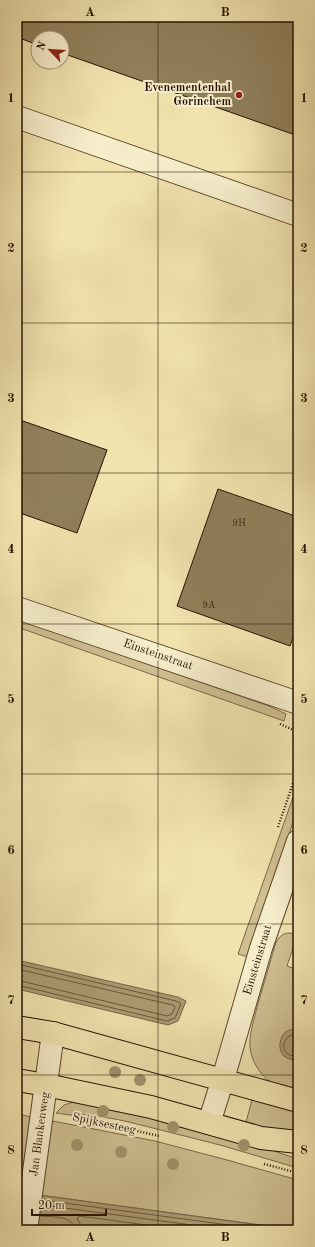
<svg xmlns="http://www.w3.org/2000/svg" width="315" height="1247" font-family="'Old Standard TT',serif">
<rect width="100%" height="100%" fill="#f1e3ae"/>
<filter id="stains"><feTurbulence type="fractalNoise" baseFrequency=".005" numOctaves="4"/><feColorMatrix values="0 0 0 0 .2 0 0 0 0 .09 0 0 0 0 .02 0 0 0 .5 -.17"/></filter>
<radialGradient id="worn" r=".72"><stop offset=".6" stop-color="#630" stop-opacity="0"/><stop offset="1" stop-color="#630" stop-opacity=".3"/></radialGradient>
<!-- green -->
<g fill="#cfbf91" stroke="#7b684a">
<polygon points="17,618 269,706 286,714 284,721 17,627"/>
<polygon points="298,783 298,807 248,957 238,954"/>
<path d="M290,933L297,936L287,966L298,970V1030L293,1029L291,1059L298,1061V1090C288,1092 278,1088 269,1081C259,1073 251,1060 250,1047C249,1034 254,1020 257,1007C263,985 270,964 276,942C280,936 283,933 290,933Z"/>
<polygon points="253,1096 298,1109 298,1136 245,1126"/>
<polygon points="77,1101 83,1101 253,1144 298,1159 298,1168 220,1145 129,1122 95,1115 70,1115 56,1113 64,1105"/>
<polygon points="17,1114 155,1141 227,1160 298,1180 298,1230 17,1192"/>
</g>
<!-- water -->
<g fill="#ac9c74" stroke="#776546">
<polygon points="17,960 178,997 186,1001 178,1021 168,1025 17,989"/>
<path d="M294,1029L298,1030V1061C294,1060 289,1059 285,1057C277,1051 279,1036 287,1031C289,1030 291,1030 294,1029Z"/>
<polygon points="17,1192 296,1230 81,1230 17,1222"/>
</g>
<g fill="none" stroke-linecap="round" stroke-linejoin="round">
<!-- shore -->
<g stroke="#6a573b" stroke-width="1">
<polyline points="17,964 176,1001 180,1003 181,1004 175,1018 167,1021 17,985"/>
<polyline points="17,969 173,1005 175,1007 172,1014 167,1016 17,980"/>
<path d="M298,1034C285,1033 279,1048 288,1054C291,1056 295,1056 298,1057"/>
<polyline points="42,1200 266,1230"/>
<polyline points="42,1205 229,1230"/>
<path d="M40,1216C51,1217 74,1215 75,1230"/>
<polyline points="81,1230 80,1224 77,1218 79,1216 184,1230"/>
</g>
</g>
<!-- building -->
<g fill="#907f5b" stroke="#271202">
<polygon points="17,17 298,17 298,136 62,53 62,38 38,38 38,45 17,37"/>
<polygon points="17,419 107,450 77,533 17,512"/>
<polygon points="218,489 298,517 298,624 290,646 177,606"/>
</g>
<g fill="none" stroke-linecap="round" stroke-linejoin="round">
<defs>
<g id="minor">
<polyline points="17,117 298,215"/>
<polyline points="17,608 298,703"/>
<polyline points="209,1123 223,1079 261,948 298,841"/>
<polyline points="26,1230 53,1033"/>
</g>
<g id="major">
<polyline points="17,1027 53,1033 298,1101"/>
<polyline points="17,1080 46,1085 151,1107 261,1138 298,1142"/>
</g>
</defs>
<!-- minor casing -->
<use href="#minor" stroke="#5a462d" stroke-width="24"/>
<!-- major casing -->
<use href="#major" stroke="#271202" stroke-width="24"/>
<!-- path -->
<g stroke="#271202" stroke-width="2.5" stroke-dasharray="1 2" stroke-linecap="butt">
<polyline points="280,724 296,731 298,736"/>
<polyline points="278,827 298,769"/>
<polyline points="76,1117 159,1136"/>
<polyline points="264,1164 298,1173"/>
</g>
<!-- minor -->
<use href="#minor" stroke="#f6edca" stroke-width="22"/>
<!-- major -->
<use href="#major" stroke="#f1e3ae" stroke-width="22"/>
</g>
<!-- trees -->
<g fill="#a2926b">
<circle cx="115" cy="1072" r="6"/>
<circle cx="140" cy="1080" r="6"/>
<circle cx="103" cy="1111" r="6"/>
<circle cx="173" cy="1127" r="6"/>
<circle cx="77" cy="1145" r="6"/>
<circle cx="244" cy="1145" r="6"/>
<circle cx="121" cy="1152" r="6"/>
<circle cx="173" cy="1164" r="6"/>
</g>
<!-- grid -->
<path fill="none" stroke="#271202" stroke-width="1" stroke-opacity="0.55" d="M158,17V1230M17,172H298M17,323H298M17,473H298M17,624H298M17,774H298M17,924H298M17,1075H298"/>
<!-- markers -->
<circle fill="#8f2418" stroke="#f6edca" stroke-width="1.5" cx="239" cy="95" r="4"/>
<g text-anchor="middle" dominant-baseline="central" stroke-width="4" stroke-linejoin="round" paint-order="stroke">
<!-- number labels -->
<g font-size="10" fill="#412d18">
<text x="239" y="523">9H</text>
<text x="209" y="605">9A</text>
</g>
<!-- poi labels -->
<g font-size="12" font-weight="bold" fill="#271202" stroke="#f6edca" text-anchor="end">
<text x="231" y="88">Evenementenhal<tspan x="231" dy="14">Gorinchem</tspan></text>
</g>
<!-- street labels -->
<g font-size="12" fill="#271202" stroke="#f6edca">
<text transform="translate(158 655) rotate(19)">Einsteinstraat</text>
<text transform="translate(258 960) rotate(-73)">Einsteinstraat</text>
<text transform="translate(104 1124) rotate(12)">Spijksesteeg</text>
<text transform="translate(40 1134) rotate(-82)">Jan Blankenweg</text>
</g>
</g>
<!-- margin -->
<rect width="315" height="1247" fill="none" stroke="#f1e3ae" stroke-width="44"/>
<!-- north arrow -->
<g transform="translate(50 50) rotate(295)"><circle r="19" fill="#f6edca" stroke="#a3957a"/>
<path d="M0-3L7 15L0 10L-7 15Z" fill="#8f2418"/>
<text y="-6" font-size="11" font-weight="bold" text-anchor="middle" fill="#271202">N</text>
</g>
<!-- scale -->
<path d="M32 1209v6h74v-6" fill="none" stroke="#271202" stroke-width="2"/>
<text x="38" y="1209" font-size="12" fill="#271202" stroke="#f6edca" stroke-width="3" paint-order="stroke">20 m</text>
<rect x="22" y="22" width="271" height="1203" fill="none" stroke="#271202" stroke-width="1.5"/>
<g font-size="13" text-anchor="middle" font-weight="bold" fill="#271202">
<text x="90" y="16">A</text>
<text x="225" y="16">B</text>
<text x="11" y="102">1</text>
<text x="304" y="102">1</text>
<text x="11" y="252">2</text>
<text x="304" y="252">2</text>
<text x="11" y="402">3</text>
<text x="304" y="402">3</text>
<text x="11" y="553">4</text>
<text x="304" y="553">4</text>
<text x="11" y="703">5</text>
<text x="304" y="703">5</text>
<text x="11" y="854">6</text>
<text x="304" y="854">6</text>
<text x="11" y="1004">7</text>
<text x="304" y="1004">7</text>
<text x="11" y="1154">8</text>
<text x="304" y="1154">8</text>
<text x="90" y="1241">A</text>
<text x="225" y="1241">B</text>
</g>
<rect width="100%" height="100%" filter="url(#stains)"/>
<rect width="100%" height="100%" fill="url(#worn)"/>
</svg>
